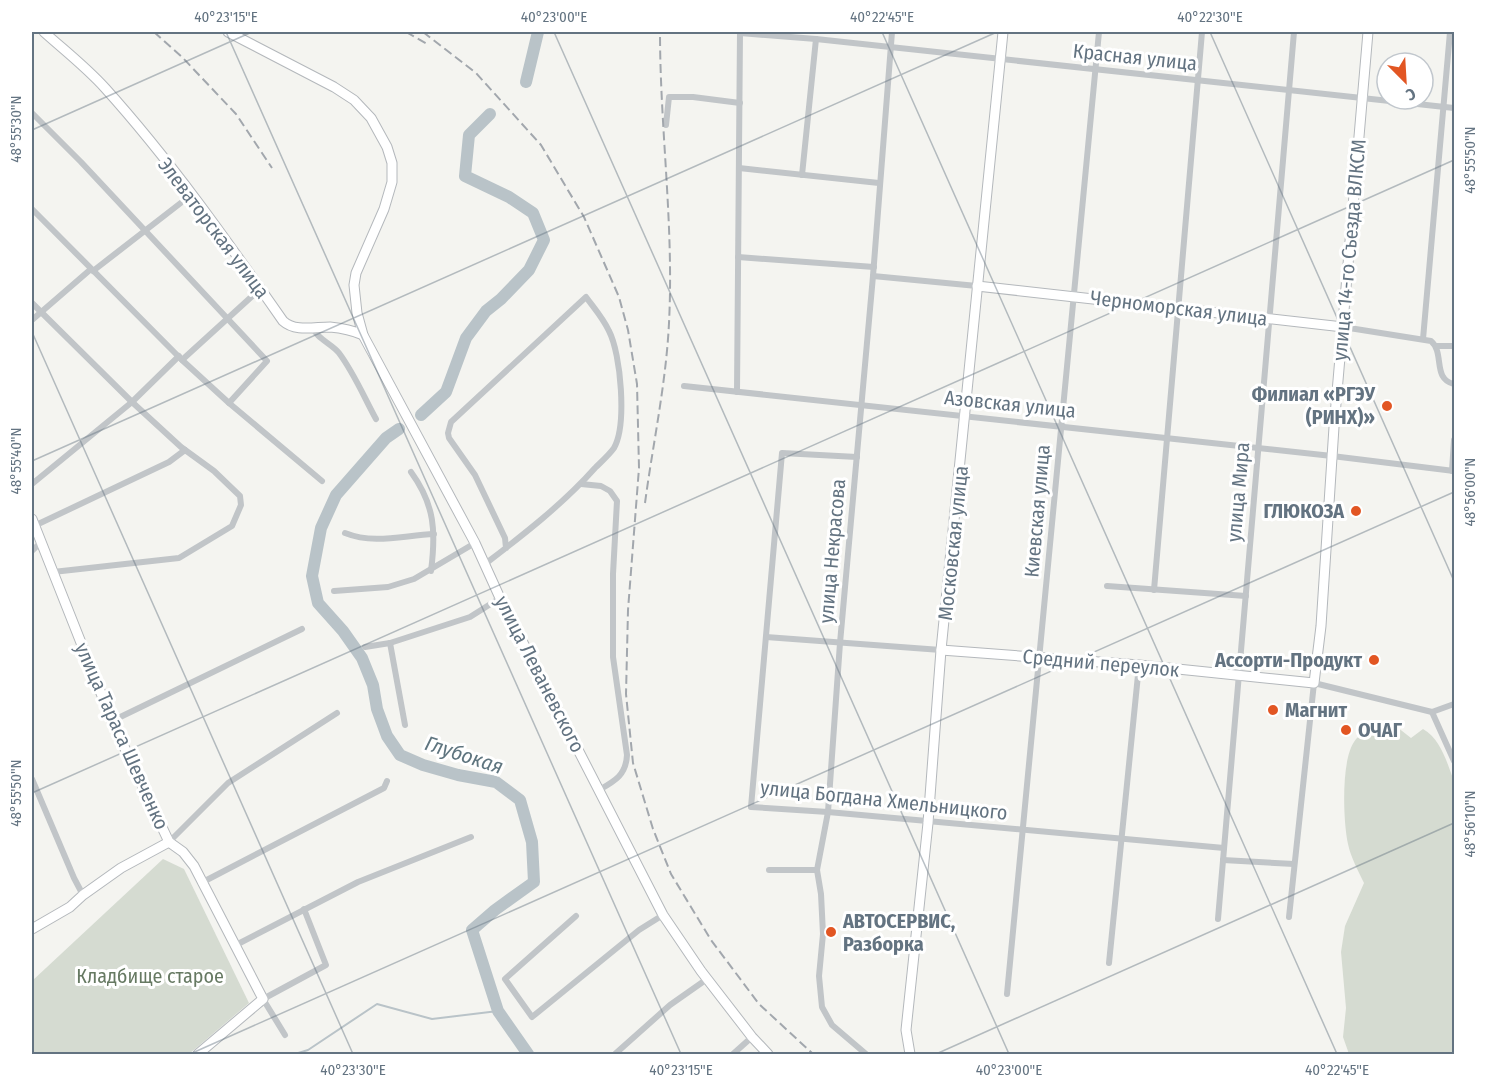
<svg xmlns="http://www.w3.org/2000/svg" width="1486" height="1086" font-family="'Fira Sans Condensed',sans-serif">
<rect width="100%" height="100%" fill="#f4f4f0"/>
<!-- green -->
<g fill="#d5dbd1">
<path d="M1377,724L1397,727L1411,738L1423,729C1441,739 1447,763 1454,781V1054H1349L1343,1037L1346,1008L1341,952L1345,926L1364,883C1358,870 1351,858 1348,844C1343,821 1341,761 1354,742C1359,734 1369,728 1377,724Z"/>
<polygon points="163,859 184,869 249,1003 189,1054 32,1054 32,981"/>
</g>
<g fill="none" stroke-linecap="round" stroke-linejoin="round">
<!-- stream -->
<polyline stroke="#b9c3c8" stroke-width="2" points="295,1054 308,1050 377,1004 432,1019 498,1011"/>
<!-- river -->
<g stroke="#b9c3c8" stroke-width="12">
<polyline points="526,82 538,32"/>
<polyline points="421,415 446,392 466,338 486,311 501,299 529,270 544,240 533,213 509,197 465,176 469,135 490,114"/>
<polyline points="399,429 386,438 336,495 321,528 312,576 318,603 343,631 362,658 373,685 377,709 387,736 400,755 423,765 458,775 496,782 520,800 532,842 534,882 495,910 472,930 498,1011 528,1054"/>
</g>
<defs>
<g id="secondary">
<path d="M44,32C64,50 86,67 105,88C170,160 227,241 283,321C295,332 314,327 330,327C342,328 352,330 363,335"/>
<polyline points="228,32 334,87 354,100 371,118 387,147 392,163 392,182 384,209 356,273 354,285 357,313 363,335 475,543 500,598 663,915 701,971 752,1037 768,1054"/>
<polyline points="977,286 1343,327"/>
<polyline points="32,519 112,721 169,842 183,852 194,866 263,999 198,1054"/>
<polyline points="941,650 1139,665 1314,683 1321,626 1334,427 1368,32"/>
<polyline points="32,929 70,907 83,895 121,868 169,842"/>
<polyline points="910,1054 906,1030 928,823 941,650 1003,32"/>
</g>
</defs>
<!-- secondary casing -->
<use href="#secondary" stroke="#b4b8bc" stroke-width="11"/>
<!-- street -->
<g stroke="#c1c5c8" stroke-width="6">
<polyline points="740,33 816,39 1454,108"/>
<polyline points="32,113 81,162 267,361 229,403"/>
<polyline points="666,125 669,97 693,97 740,103"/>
<polyline points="739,168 879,183"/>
<polyline points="802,175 816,39"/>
<polyline points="32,209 182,360 229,403 322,481"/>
<polyline points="738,257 874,267"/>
<polyline points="93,271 191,195"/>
<polyline points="873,276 977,286"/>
<polyline points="32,303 132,402 181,447 214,471 240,496 241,505 232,526 179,558 53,572"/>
<polyline points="32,320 91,269"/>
<path d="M1343,327L1431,341C1445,353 1432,379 1454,384"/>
<path d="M313,328C316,338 332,344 339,353C354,373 364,397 376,419"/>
<polyline points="1423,339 1450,32"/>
<polyline points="1436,346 1454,346"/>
<polyline points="182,360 260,289"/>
<polyline points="684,386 1332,456 1454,471"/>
<polyline points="737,392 740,32"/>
<polyline points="857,457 782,453 751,807 828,812 1224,848"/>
<polyline points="1452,471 1454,440"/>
<path d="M411,472C435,505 436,532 431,571"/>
<polyline points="32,484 132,402 179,356"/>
<path d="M581,484L601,486L610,491L617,501L613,574V657L627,755C626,775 615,781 599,790"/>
<polyline points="34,526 169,462 185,450"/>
<path d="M345,533C375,545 404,535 434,534"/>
<polyline points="32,551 41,542"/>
<path d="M485,564C523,535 563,504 595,468C601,462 609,455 614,448C627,425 621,354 609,331C603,318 594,308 586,297L451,422L448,433L449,438L475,475L505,538L506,548"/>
<polyline points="1107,586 1246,596"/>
<polyline points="1154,590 1202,32"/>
<polyline points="334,591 388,587 414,579 475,543"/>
<polyline points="766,637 941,650"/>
<polyline points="390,643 405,725"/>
<polyline points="365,647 390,643 470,617 500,598"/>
<polyline points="1432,712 1454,761"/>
<polyline points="1432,712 1454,704"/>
<polyline points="112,721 302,629"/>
<polyline points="32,779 74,878 83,895"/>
<polyline points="169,842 228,783 337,713"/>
<polyline points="1223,860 1294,864"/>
<polyline points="769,870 817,870"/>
<polyline points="201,883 384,788 387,781"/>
<polyline points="576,916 505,979 532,1017 639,930 663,915"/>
<polyline points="1289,917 1314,683 1432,712"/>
<polyline points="1218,919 1294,32"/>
<polyline points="234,946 358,882 471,837"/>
<polyline points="1109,963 1139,665"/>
<polyline points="1007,994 1099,32"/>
<polyline points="285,1035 263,999 326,965 304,909"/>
<polyline points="615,1054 670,1005 707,979"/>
<polyline points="733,1054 752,1037"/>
<polyline points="866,1054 832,1025 822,1007 819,976 823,934 821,894 817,870 828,812 840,643 873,276 892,32"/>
</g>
<!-- secondary -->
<use href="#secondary" stroke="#fff" stroke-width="9"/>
<!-- rail -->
<g stroke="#a2a7ad" stroke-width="2" stroke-dasharray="9 4.5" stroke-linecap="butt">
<polyline points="154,32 182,57 236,114 272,168"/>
<polyline points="406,32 429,45"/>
<polyline points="423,32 476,73 541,145 584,217 619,297 628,330 637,384 639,468 628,610 626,694 633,763 653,829 671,874 711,940 759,1004 813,1054"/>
<path d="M645,503C653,443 666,384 669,323C674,225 660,129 660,32"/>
</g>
</g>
<!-- ticks -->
<path fill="none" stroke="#637381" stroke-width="1.5" stroke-opacity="0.45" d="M226,32L681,1054M554,32L1009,1054M882,32L1337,1054M1210,32L1454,581M32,130L252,32M32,332L353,1054M32,461L997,32M32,793L1454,160M190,1054L1454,492M936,1054L1454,823"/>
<!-- markers -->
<g fill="#e25623" stroke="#fff" stroke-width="2">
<circle cx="1387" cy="406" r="6"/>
<circle cx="1356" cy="511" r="6"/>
<circle cx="1374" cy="660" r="6"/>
<circle cx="1273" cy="710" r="6"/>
<circle cx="1346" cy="730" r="6"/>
<circle cx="831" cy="932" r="6"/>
</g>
<g text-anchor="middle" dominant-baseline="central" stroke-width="6" stroke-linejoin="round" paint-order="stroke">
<!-- street labels -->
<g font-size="20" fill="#637381" stroke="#fff">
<text transform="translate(1135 57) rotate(6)">Красная улица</text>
<text transform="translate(214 228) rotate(53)">Элеваторская улица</text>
<text transform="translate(1349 250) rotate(-85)">улица 14-го Съезда ВЛКСМ</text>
<text transform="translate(1179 308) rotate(7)">Черноморская улица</text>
<text transform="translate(1010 404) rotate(6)">Азовская улица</text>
<text transform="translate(1238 492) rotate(-85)">улица Мира</text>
<text transform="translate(1037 511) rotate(-85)">Киевская улица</text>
<text transform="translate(953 543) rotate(-84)">Московская улица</text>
<text transform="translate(832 551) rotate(-85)">улица Некрасова</text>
<text transform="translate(1101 663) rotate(5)">Средний переулок</text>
<text transform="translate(540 674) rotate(63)">улица Леваневского</text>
<text transform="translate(122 736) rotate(66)">улица Тараса Шевченко</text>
<text transform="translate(884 800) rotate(6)">улица Богдана Хмельницкого</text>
</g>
<!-- poi labels -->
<g font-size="20" font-weight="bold" fill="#637381" stroke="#fff" text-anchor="end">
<text x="1375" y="394">Филиал «РГЭУ<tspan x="1375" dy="23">(РИНХ)»</tspan></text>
<text x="1344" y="511">ГЛЮКОЗА</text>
<text x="1362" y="660">Ассорти-Продукт</text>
<text x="1285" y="710" text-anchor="start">Магнит</text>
<text x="1358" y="730" text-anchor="start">ОЧАГ</text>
<text x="843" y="921" text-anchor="start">АВТОСЕРВИС,<tspan x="843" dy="23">Разборка</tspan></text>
</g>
<!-- park labels -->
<g font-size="20" fill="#667962" stroke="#fff">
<text x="150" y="976">Кладбище старое</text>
</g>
<!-- water labels -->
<g font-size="21" font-style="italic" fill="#5f757f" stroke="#fff">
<text transform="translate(464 755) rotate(18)">Глубокая</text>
</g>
</g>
<!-- border -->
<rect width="1486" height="1086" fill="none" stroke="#ffffff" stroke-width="66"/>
<!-- north arrow -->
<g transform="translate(1405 81) rotate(156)"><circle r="28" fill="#ffffff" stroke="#c1c7cd" stroke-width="1.5"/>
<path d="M0-4.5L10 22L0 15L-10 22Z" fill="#e25623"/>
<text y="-9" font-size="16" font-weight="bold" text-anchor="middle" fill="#637381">С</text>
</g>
<rect x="33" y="33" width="1420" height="1020" fill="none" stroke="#637381" stroke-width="2"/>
<g font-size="15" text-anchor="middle" fill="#637381">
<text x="226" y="22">40°23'15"E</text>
<text x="554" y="22">40°23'00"E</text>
<text x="882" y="22">40°22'45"E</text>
<text x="1210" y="22">40°22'30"E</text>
<text transform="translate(16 129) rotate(-90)" y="5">48°55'30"N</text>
<text transform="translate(1470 160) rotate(-90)" y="5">48°55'50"N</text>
<text transform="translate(16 461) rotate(-90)" y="5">48°55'40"N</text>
<text transform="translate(1470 492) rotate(-90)" y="5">48°56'00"N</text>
<text transform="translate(16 793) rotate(-90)" y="5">48°55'50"N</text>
<text transform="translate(1470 824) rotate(-90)" y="5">48°56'10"N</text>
<text x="353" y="1075">40°23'30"E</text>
<text x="681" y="1075">40°23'15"E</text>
<text x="1009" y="1075">40°23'00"E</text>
<text x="1337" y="1075">40°22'45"E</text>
</g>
</svg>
